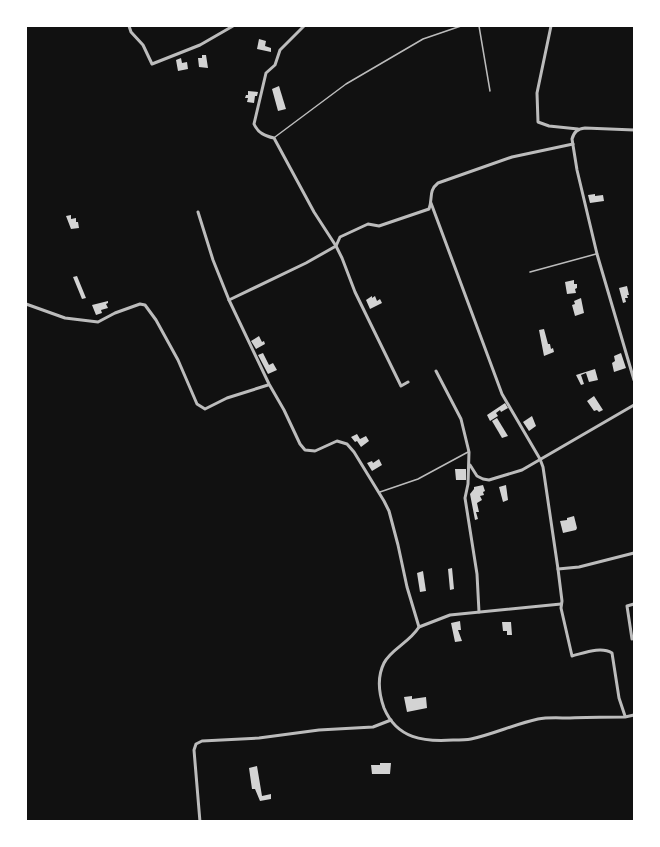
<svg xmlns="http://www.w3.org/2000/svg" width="660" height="847" font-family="'Sofia Sans Condensed',sans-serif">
<rect width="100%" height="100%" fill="#111"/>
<!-- building -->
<g fill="#d3d3d3">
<polygon points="259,39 266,41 265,46 271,48 271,52 257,49"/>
<polygon points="202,55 206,55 208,68 199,67 198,58 202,58"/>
<polygon points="181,58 182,63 187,62 188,69 178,71 176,60"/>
<polygon points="279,86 286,109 278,111 272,89"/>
<polygon points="248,91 258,92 257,96 255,96 254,103 247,102 248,98 245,98 246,95 248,95"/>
<polygon points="595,194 595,196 603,195 604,201 590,203 588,195"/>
<polygon points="71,215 71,219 76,218 76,222 78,222 79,228 71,229 66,216"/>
<polygon points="77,276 86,298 82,299 73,277"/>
<polygon points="574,280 574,284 577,284 577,288 575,289 576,293 567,294 565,282"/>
<polygon points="627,286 629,295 627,295 628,298 625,298 626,302 623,303 619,288"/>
<polygon points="372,296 372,298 375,296 377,301 380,299 382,303 370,309 366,300"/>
<polygon points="581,298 584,313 575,316 572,305 575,304 574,301"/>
<polygon points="108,301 108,303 106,304 108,308 101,310 102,313 96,315 92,305"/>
<polygon points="544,329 548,344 550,344 551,349 553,348 554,352 544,356 539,330"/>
<polygon points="259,336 262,342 264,341 265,344 256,349 251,341"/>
<polygon points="263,353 269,365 273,363 277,370 268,374 258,355"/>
<polygon points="621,353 626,368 614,372 612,363 615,361 614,356"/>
<polygon points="595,369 598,380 589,382 586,373 581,375 584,384 581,385 576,375"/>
<polygon points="594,396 603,410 599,412 597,410 594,411 587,401"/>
<polygon points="505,403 508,408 501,412 500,410 496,413 498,416 490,421 487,415"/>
<polygon points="532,416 536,426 529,431 523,422"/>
<polygon points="497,418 508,436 502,438 492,421"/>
<polygon points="357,434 360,439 366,436 369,441 361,447 357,441 355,442 351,437"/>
<polygon points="379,459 382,465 372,471 367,463 372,461 373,463"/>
<polygon points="455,469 466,469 466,480 456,480"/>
<polygon points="483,485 485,491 483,492 484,495 480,496 482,500 477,503 479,512 476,512 478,519 475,520 470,494 474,489 474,487"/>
<polygon points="506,485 508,500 503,502 499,487"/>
<polygon points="574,516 577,528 576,530 563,533 560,521 567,520 567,518"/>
<polygon points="452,568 454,589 450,590 448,569"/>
<polygon points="423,571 426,591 420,592 417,573"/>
<polygon points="460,621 461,630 458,630 462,641 455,642 451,623"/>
<polygon points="502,622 511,622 512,635 507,635 507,631 503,631"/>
<polygon points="412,696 412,699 426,697 427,708 407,712 404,697"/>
<polygon points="380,763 391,763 390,774 372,774 371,765 380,765"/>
<polygon points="257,766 262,796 271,794 271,799 260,801 255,789 252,789 249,768"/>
</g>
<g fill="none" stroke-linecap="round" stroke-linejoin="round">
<!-- service -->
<g stroke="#bcbcbc" stroke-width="1.5">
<polyline points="479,26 490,91"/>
<polyline points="275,137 346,84 423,39 461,26"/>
<polyline points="530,272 596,254"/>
<polyline points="380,492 418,479 468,452"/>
</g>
<!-- minor -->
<g stroke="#bcbcbc" stroke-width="3">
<polyline points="129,26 131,32 143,45 152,64 200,45 233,26"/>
<path d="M304,26L280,50L275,65L266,73L254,124C258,133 265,136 274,138L314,212L336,246L342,258L355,292L401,386L408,382"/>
<polyline points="551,26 537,93 538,122 549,126 578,129"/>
<path d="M634,130L585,128C577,129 574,132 572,139L577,170L597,254L634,380"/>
<path d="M431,203L502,394L540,459L543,467L558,569L562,601L561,608L572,656C584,653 601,646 612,653L619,698L625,716"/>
<path d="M198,212L213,260L229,300L269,384L284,410L300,444L305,450L315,451L337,441L347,444L354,452L384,501L389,511L398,545L407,587L419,627C409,643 391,649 384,663C377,677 379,694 384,708C397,739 424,742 453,740C459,740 466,740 471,739C494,734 515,724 538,719C548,717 560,718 570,718C588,717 607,717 625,717L634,715"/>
<path d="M229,300L306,263L336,246L340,237L368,224L379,226L429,209C433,199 428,191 438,183L512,157L573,144"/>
<polyline points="26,304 65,318 98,322 115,313 140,304 145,305 156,320 178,360 197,404 205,409 227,398 268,385"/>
<polyline points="436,371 461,419 469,452 468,484 465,498 477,574 479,612"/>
<polyline points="470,465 477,476 483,479 489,480 522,470 634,405"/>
<polyline points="558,569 579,567 634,553"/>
<polyline points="419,627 450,615 561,604"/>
<polyline points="632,639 627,606 634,604"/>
<polyline points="200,822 194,750 196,744 202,741 259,738 319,730 373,727 391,720"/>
</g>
</g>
<!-- border -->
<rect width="660" height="847" fill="none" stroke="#ffffff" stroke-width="54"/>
</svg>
